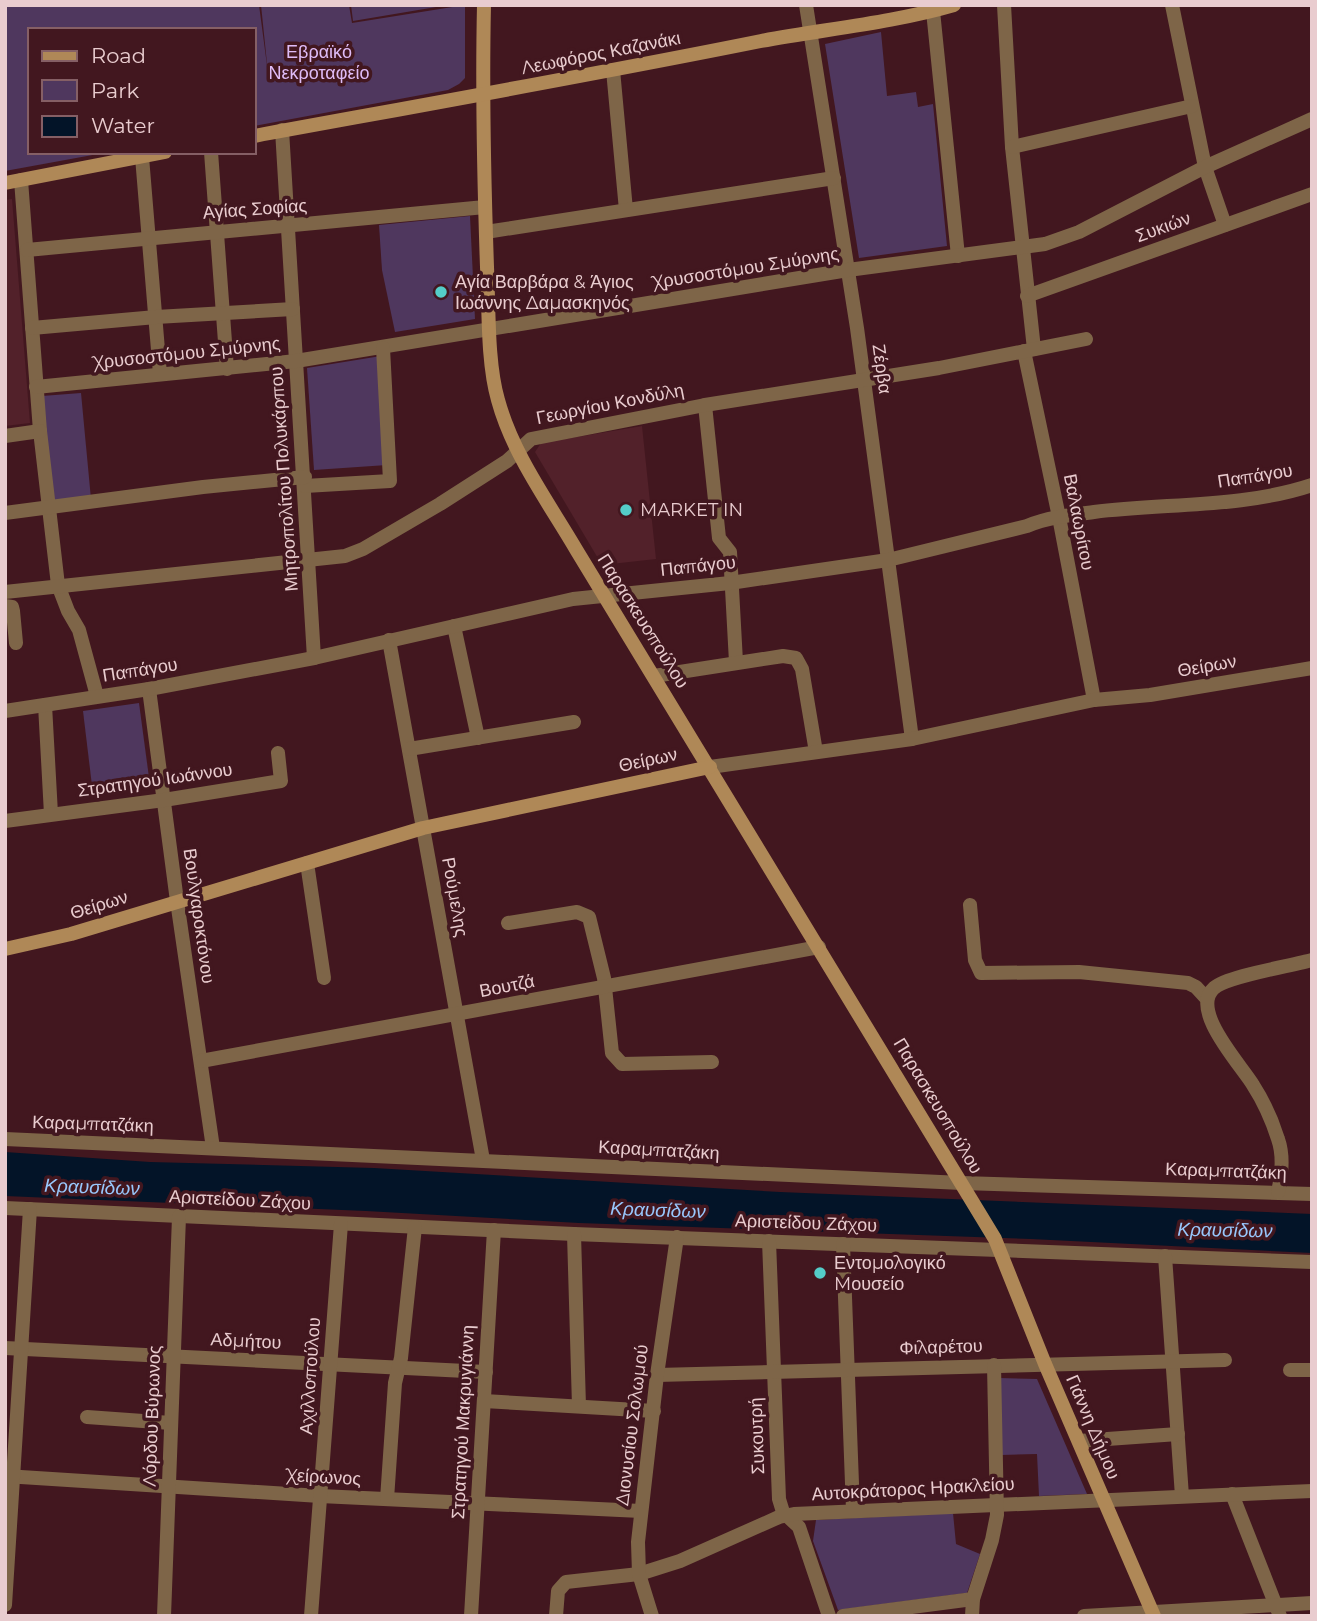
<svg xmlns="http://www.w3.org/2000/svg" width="1317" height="1621" font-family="Montserrat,sans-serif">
<rect width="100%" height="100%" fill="#42171f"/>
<!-- built -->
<g fill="#52212a">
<polygon points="12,199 30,423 5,426 5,200"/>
<polygon points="642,426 656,559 602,565 535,452 541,443"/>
</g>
<!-- green -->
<g fill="#4f375e">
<polygon points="5,5 259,5 268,73 261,5 349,5 352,23 465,5 465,78 459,84 448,90 254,126 254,30 30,30 30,152 109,152 5,171"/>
<polygon points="351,5 448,5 353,21"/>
<polygon points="881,32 887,96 916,92 918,107 933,104 947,246 859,258 825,44"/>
<polygon points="470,216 475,319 395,332 382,270 379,225"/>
<polygon points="381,356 387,465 314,470 307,368"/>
<polygon points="81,393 91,499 52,503 42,396"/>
<polygon points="139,703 150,785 93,794 83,711"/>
<polygon points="998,1378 1037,1379 1087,1494 1039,1496 1037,1454 1001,1455"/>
<polygon points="953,1513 956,1544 980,1554 967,1593 838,1610 813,1541 816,1520"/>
</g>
<!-- water -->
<polygon fill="#031428" points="5,1152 150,1162 374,1168 780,1192 1312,1214 1312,1253 1031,1239 579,1223 366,1211 5,1196"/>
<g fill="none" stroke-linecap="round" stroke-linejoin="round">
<!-- street -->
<g stroke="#7e6548" stroke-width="14">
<polyline points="806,5 857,328 912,739"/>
<polyline points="1004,5 1012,147 1034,349"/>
<polyline points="1172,5 1205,167 1225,225"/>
<polyline points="933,11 958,256"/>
<polyline points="613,70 626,210"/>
<polyline points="282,130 314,658"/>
<polyline points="1012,147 1192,106"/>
<polyline points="211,152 227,369"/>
<polyline points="142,157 160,374"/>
<polyline points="21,180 40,431 58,585 68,611 79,630 97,696"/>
<polyline points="486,232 834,178"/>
<polyline points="27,250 485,207"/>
<polyline points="1027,296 1312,194"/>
<polyline points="32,328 156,317 293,309"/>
<polyline points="1024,351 1059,517 1094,700"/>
<polyline points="36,387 296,361 848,270 1045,244 1079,232 1205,167 1312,119"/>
<polyline points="705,405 719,538 730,552 736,662"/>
<polyline points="5,436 40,431"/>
<polyline points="305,486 390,481 383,348"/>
<polyline points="5,513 203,487 305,477"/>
<polyline points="5,592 345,556 363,549 440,504 507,461 531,439 705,405 939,368 1086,339"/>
<polyline points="5,606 12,607 13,611 16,643"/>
<polyline points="454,626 478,738"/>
<polyline points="389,640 483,1160"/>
<polyline points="654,676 783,656 796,658 802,669 816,752"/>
<polyline points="149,689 177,901 213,1148"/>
<polyline points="45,705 51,814"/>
<path d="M5,711L149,689L314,658L573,599L730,583L888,560L1027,526C1049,517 1071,515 1094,512C1166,503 1243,508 1312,485"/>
<polyline points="409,749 574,722"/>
<polyline points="710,767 912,739 1094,700 1150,695 1312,668"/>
<polyline points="5,821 164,800 281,781 278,753"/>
<polyline points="307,863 324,978"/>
<polyline points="970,905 975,960 981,973 1079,972 1188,983 1196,987 1207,999"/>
<polyline points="508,923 577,912 589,917 604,978 612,1053 622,1064 712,1062"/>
<polyline points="201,1061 819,947"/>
<polyline points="5,1139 962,1183 1312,1194"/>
<path d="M1278,1192C1282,1174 1284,1156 1278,1139C1272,1120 1264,1102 1253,1085C1241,1065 1189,1010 1214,988C1227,976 1291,966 1312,960"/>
<polyline points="5,1208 574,1234 1312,1262"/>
<polyline points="574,1234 579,1406"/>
<polyline points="769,1241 779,1499 783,1512 799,1527 829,1616"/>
<polyline points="843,1244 853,1510"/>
<polyline points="1165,1256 1182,1496"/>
<polyline points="5,1348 486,1372"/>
<polyline points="1290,1370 1312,1370"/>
<polyline points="657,1375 1225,1360"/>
<polyline points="484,1401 654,1411"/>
<polyline points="87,1417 171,1423"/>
<polyline points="1079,1441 1178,1434"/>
<polyline points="5,1476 320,1496 641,1511"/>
<polyline points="1232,1494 1280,1616"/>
<polyline points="387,1499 395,1383 401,1358 415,1227"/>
<polyline points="5,1605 30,1209"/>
<polyline points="164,1616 179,1217"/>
<polyline points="311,1616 341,1224"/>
<polyline points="471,1616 494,1230"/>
<polyline points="556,1616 558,1591 566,1582 639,1574 680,1561 779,1517 794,1514 1312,1491"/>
<polyline points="652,1616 639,1574 638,1542 657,1375 677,1237"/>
<polyline points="843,1616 973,1599"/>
<polyline points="972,1616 973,1599 992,1540 997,1515 994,1365"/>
<polyline points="1084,1616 1312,1603"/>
</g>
<!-- secondary -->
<g stroke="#af8857" stroke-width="14">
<path d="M484,5C482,93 484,180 487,267C489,307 487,362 498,400C513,455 549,503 577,551L995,1239L1045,1364L1154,1616"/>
<path d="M254,136C423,105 592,75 761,41C825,29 892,23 954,5"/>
<polyline points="5,183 165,152"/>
<polyline points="5,949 71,934 423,828 710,767"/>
</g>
</g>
<!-- markers -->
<g fill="#54cdc8" stroke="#42171f" stroke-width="2.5">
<circle cx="441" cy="292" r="7"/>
<circle cx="626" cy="510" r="7"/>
<circle cx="820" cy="1273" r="7"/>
</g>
<g text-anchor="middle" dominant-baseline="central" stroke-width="7" stroke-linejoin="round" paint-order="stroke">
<!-- park labels -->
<g font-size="18" fill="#dfbcf7" stroke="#42171f">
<text x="319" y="52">Εβραϊκό<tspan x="319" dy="21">Νεκροταφείο</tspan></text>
</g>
<!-- street labels -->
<g font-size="18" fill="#e9cccf" stroke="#42171f">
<text transform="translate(601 53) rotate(-11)">Λεωφόρος Καζανάκι</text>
<text transform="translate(255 209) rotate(-4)">Αγίας Σοφίας</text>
<text transform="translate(1163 227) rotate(-20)">Συκιών</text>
<text transform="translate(746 268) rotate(-9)">Χρυσοστόμου Σμύρνης</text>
<text transform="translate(187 353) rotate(-6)">Χρυσοστόμου Σμύρνης</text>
<text transform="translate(882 369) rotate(82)">Ζέρβα</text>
<text transform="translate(610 404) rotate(-11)">Γεωργίου Κονδύλη</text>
<text transform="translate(1255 476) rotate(-9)">Παπάγου</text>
<text transform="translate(284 479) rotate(-94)">Μητροπολίτου Πολυκάρπου</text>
<text transform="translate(1079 522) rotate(79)">Βαλαωρίτου</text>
<text transform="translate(698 566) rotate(-6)">Παπάγου</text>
<text transform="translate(643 621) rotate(58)">Παρασκευοπούλου</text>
<text transform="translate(1207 666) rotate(-10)">Θείρων</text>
<text transform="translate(140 670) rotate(-9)">Παπάγου</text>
<text transform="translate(648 760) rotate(-12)">Θείρων</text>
<text transform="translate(155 780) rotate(-8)">Στρατηγού Ιωάννου</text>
<text transform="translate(455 897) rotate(80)">Ρούμελης</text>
<text transform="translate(99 905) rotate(-17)">Θείρων</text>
<text transform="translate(199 916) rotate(82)">Βουλγαροκτόνου</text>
<text transform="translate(507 986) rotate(-11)">Βουτζά</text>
<text transform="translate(938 1106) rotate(59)">Παρασκευοπούλου</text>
<text transform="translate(93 1124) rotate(2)">Καραμπατζάκη</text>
<text transform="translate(659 1150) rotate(3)">Καραμπατζάκη</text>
<text transform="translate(1226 1171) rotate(2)">Καραμπατζάκη</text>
<text transform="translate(240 1200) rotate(3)">Αριστείδου Ζάχου</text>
<text transform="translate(806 1223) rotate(2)">Αριστείδου Ζάχου</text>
<text transform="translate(246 1341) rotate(3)">Αδμήτου</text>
<text transform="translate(941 1347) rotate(-2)">Φιλαρέτου</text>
<text transform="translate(310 1376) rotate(-86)">Αχιλλοπούλου</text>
<text transform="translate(152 1416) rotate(-88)">Λόρδου Βύρωνος</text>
<text transform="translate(463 1422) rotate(-87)">Στρατηγού Μακρυγιάννη</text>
<text transform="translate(632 1425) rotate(-83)">Διονυσίου Σολωμού</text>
<text transform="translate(1093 1427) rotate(67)">Γιάννη Δήμου</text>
<text transform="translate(757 1436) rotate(-92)">Συκουτρή</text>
<text transform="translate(324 1477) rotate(3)">Χείρωνος</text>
<text transform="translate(913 1489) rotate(-3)">Αυτοκράτορος Ηρακλείου</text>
</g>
<!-- poi labels -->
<g font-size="18" fill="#e9cccf" stroke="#42171f" text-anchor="start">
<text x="455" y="282">Αγία Βαρβάρα &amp; Άγιος<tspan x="455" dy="21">Ιωάννης Δαμασκηνός</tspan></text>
<text x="640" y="510">MARKET IN</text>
<text x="834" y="1263">Εντομολογικό<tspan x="834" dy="21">Mουσείο</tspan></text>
</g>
<!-- water labels -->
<g font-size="19" font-style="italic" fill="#98c7fc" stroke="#42171f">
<text transform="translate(92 1187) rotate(2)">Κραυσίδων</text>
<text transform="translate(658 1210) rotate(2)">Κραυσίδων</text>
<text transform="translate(1225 1230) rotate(1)">Κραυσίδων</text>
</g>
</g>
<!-- border -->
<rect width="1317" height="1621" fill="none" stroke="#e9cccf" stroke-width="14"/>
<!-- legend -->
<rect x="28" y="28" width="228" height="126" fill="#42171f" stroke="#855f65" stroke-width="2"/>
<rect x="42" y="51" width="35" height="10" fill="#af8857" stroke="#855f65" stroke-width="2"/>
<text x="91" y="63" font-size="21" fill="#e9cccf">Road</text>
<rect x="42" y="80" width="35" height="21" fill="#4f375e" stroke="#855f65" stroke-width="2"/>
<text x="91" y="98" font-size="21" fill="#e9cccf">Park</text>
<rect x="42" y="116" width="35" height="21" fill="#031428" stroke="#855f65" stroke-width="2"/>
<text x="91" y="133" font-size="21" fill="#e9cccf">Water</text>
</svg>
